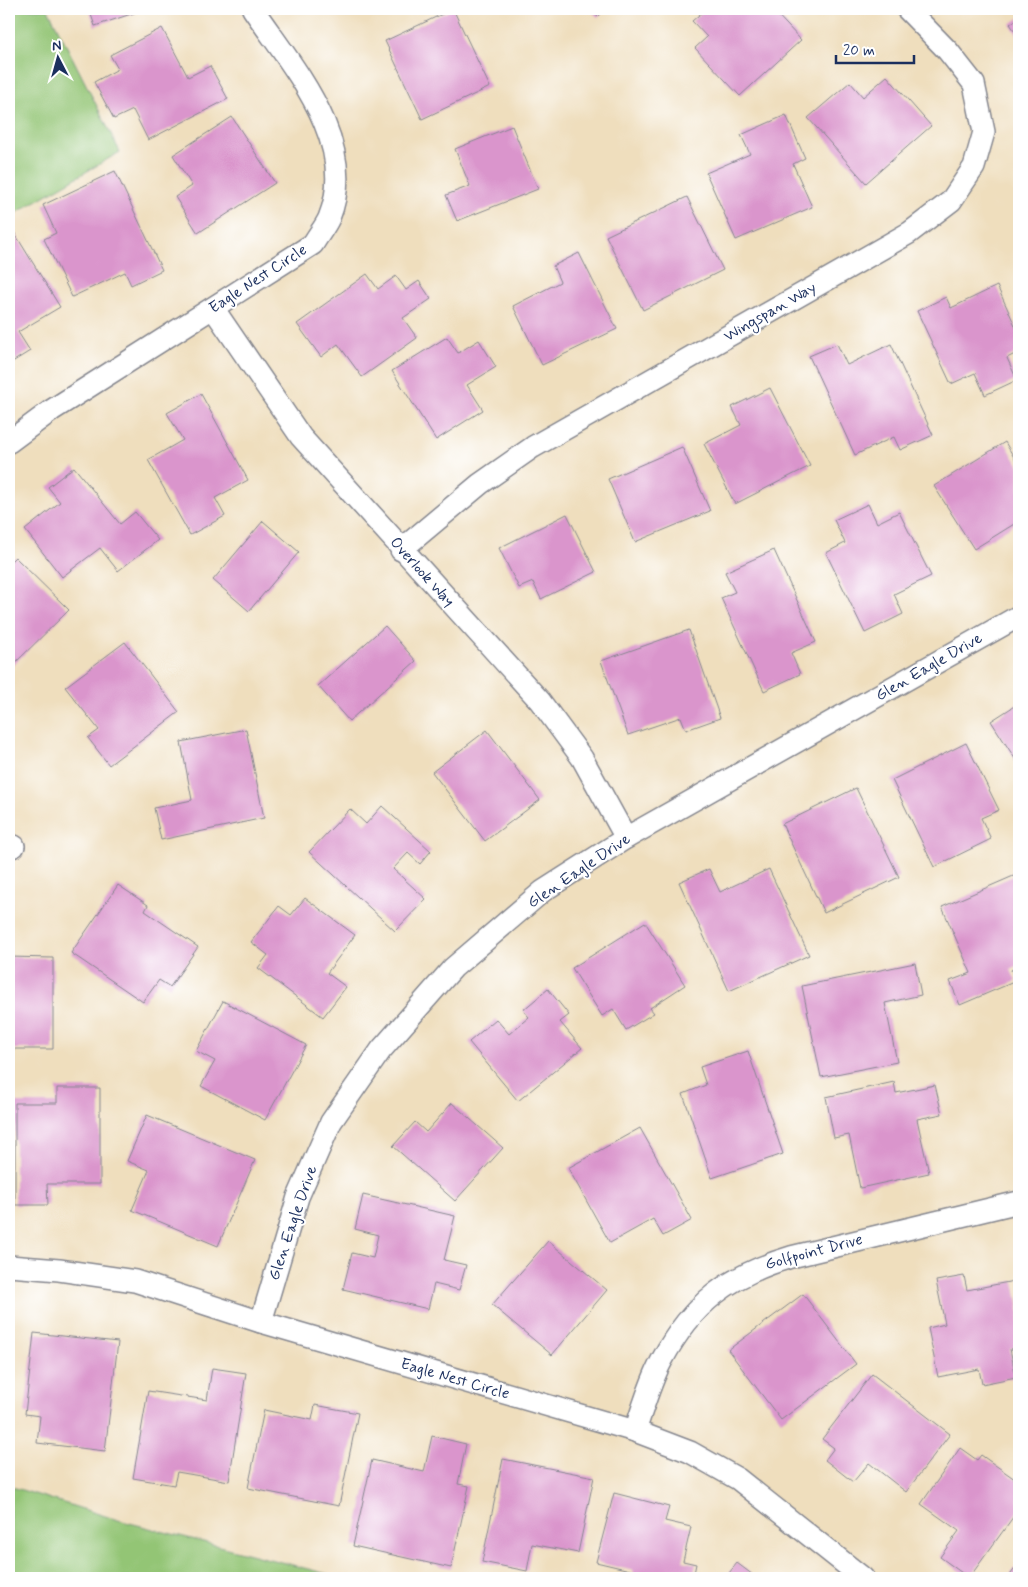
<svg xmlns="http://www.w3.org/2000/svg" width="1028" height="1587" font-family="Mynerve,sans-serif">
<rect width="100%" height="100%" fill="#fff"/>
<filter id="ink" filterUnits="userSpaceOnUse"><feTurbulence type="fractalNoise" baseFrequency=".02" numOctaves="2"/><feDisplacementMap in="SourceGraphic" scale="10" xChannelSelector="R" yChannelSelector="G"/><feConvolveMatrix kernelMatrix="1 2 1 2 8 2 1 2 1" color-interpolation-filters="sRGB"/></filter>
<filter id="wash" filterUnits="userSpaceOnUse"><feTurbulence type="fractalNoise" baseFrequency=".0096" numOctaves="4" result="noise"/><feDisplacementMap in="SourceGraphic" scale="20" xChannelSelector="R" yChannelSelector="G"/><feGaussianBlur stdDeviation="1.12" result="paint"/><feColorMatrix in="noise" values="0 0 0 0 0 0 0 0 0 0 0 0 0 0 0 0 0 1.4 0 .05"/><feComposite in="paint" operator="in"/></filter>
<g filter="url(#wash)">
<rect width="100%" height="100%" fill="#efdebd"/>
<!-- green -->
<g fill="#93c575" stroke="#577a6a">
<polygon points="9,9 48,9 120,152 9,217"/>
<polygon points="9,1486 118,1520 343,1578 9,1578"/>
</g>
<g id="blocks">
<!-- building -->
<g fill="#da95cc">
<polygon points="89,9 146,9 95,26"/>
<polygon points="453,9 490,87 422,119 385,41"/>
<polygon points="589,9 606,9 598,17"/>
<polygon points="706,9 772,9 801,40 740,96 695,48 707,37 692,21"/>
<polygon points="1019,18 1019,37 1010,24"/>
<polygon points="162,28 188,77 210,66 228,99 148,140 133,110 114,119 94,82 118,69 110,55"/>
<polygon points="887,76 931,126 866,183 808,118 850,82 863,97"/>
<polygon points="786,115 805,158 793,164 812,207 736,240 706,173 750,154 741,135"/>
<polygon points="232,117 275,183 198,233 175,197 192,186 173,155"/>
<polygon points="512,126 538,189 457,221 446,195 470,186 455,149"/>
<polygon points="115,171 162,270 131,285 125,272 72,297 44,239 56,233 43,205"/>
<polygon points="687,197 723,270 643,310 606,236"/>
<polygon points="9,224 60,307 18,332 30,351 9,364"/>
<polygon points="579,253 617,329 542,365 513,306 560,282 553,266"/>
<polygon points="367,274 378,289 396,276 406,290 419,281 431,299 403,318 417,338 362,377 338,344 321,357 297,324"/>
<polygon points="997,286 1019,334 1019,352 1007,358 1017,380 985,395 975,373 951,384 917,311 946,297 951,308"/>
<polygon points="447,337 458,353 479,340 496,367 467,385 483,410 436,440 392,371"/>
<polygon points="837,344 847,365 891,344 933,435 900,450 894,437 855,455 809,356"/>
<polygon points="770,388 810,466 735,504 704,444 741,425 732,407"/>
<polygon points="201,394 248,480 215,498 225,516 190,535 148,460 183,440 167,413"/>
<polygon points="1005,442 1019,466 1019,521 974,549 934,486"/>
<polygon points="682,447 710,511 635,542 608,479"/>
<polygon points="74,467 120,524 135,512 158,540 118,571 100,548 62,577 25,530 60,502 48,487"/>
<polygon points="868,504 877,523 899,512 931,576 894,594 903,614 865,633 826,553 845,543 834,520"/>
<polygon points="567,514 596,572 541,599 533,582 519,588 499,548"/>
<polygon points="263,521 299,552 249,611 213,580"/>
<polygon points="774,550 816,642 791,653 800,674 764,691 721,598 735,592 725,572"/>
<polygon points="15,557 69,610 10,668 9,563"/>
<polygon points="385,626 416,661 349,721 318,686"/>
<polygon points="689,630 720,718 686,730 681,717 628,735 601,661"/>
<polygon points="125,642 179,712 109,765 88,738 99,730 65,687"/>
<polygon points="1019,703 1019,765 991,721"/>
<polygon points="246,729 264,818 161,840 154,808 192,800 181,742"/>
<polygon points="487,730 540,800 485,841 432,772"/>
<polygon points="966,743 999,810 981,818 991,839 934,867 892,780"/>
<polygon points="856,788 899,877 824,913 782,824"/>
<polygon points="382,806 431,851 420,864 408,853 393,869 426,899 395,931 309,852 350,809 366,824"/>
<polygon points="709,869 720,892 769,869 809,955 729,991 679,882"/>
<polygon points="1018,874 1019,966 1011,970 1016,981 960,1005 950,981 971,973 942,907"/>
<polygon points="118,885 148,905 145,911 198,947 170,987 159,980 143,1002 71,953"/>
<polygon points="305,898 355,935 327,973 346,987 323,1017 258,968 268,955 251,942 279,906 291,915"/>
<polygon points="645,922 685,985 650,1008 654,1013 626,1030 613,1009 602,1016 572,968"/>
<polygon points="9,957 53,958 53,1049 9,1049"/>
<polygon points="915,963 921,995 885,1003 897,1062 821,1077 802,986"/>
<polygon points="548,989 569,1015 560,1022 582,1048 518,1101 469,1042 496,1019 509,1034 529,1017 523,1010"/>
<polygon points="223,1001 306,1045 265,1120 201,1086 215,1061 196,1051"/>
<polygon points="748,1051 783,1154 712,1178 683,1094 706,1085 700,1067"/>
<polygon points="894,1082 896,1093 935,1085 942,1114 917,1119 929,1173 860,1188 849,1135 834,1138 826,1097"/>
<polygon points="57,1088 100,1088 100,1184 47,1184 48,1205 15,1205 15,1103 57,1103"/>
<polygon points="452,1103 503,1148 455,1201 393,1146 415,1122 426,1132"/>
<polygon points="147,1115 255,1160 218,1246 132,1210 149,1170 127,1161"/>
<polygon points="640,1128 692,1220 663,1236 653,1219 610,1243 568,1168"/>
<polygon points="363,1195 455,1216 444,1260 466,1265 459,1290 434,1284 428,1309 343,1289 352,1253 373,1258 378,1235 355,1229"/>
<polygon points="548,1241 607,1290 552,1355 492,1305"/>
<polygon points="964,1276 967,1290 1014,1281 1019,1308 1019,1347 1010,1349 1016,1377 982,1384 979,1369 938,1377 928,1328 945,1324 936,1281"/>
<polygon points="803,1294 856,1364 781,1420 728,1350"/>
<polygon points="9,1330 13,1330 10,1375 9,1375"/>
<polygon points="34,1333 118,1342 105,1451 37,1443 40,1416 25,1414"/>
<polygon points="212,1368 246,1373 229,1481 177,1472 174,1485 133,1478 148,1391 207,1400"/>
<polygon points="872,1374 950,1434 906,1492 869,1463 853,1482 825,1460 834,1448 822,1439"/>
<polygon points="315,1405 358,1413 339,1506 248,1488 264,1410 312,1420"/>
<polygon points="432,1436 466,1444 458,1484 469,1486 451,1568 353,1546 372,1460 424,1472"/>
<polygon points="960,1448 977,1460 981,1455 1019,1482 1019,1509 969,1578 940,1557 959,1531 921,1504"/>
<polygon points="503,1459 594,1477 578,1553 532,1544 527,1571 482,1562"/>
<polygon points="614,1493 669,1507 665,1521 691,1527 683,1561 696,1564 693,1578 632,1578 634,1571 596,1562"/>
<polygon points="737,1563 757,1578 725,1578"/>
<polygon points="1019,1563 1019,1578 1008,1578"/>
</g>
</g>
</g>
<g filter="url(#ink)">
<use href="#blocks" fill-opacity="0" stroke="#85868e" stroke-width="1"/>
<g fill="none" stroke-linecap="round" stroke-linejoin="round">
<defs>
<g id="street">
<polyline points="213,308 301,437 540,701 582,758 626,838"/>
<path d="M9,442L52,410L313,244C318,235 325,227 329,218C360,143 292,67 253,9"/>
<polyline points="401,550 480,484 533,447 909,233 951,201 974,167 984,132 974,84 948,51 907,9"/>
<polyline points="9,848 14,846"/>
<polyline points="9,1266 59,1270 135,1281 261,1322 635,1431 690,1452 738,1479 863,1578"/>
<polyline points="261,1322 298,1197 331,1122 381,1050 453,968 543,891 626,838 1019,616"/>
<path d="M635,1431C643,1408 650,1382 662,1360C692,1303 730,1275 791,1257L1019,1202"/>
</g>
</defs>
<!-- street casing -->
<use href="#street" stroke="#85868e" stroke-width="24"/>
<!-- street -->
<use href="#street" stroke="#fff" stroke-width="21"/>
</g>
</g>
<g text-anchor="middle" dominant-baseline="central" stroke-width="4" stroke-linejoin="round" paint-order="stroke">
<!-- street labels -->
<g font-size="16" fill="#1b2f5e" stroke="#fff">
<text transform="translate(258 279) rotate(-33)">Eagle Nest Circle</text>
<text transform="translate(770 312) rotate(-30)">Wingspan Way</text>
<text transform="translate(422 572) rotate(48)">Overlook Way</text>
<text transform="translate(929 667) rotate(-30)">Glen Eagle Drive</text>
<text transform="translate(579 871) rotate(-34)">Glen Eagle Drive</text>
<text transform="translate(293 1223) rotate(-71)">Glen Eagle Drive</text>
<text transform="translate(814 1252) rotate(-15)">Golfpoint Drive</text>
<text transform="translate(455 1379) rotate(16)">Eagle Nest Circle</text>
</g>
</g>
<!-- margin -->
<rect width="1028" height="1587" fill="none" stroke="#fff" stroke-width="30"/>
<!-- north arrow -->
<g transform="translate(58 58) rotate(354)" stroke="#ffffff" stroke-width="4" paint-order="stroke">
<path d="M0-4L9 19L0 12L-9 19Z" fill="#1b2f5e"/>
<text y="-8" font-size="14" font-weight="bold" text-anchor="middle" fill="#1b2f5e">N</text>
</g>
<!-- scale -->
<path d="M836 55v8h78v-8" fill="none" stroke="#1b2f5e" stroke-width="2.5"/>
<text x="843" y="55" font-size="15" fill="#1b2f5e" stroke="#ffffff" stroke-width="4" paint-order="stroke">20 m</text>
</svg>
